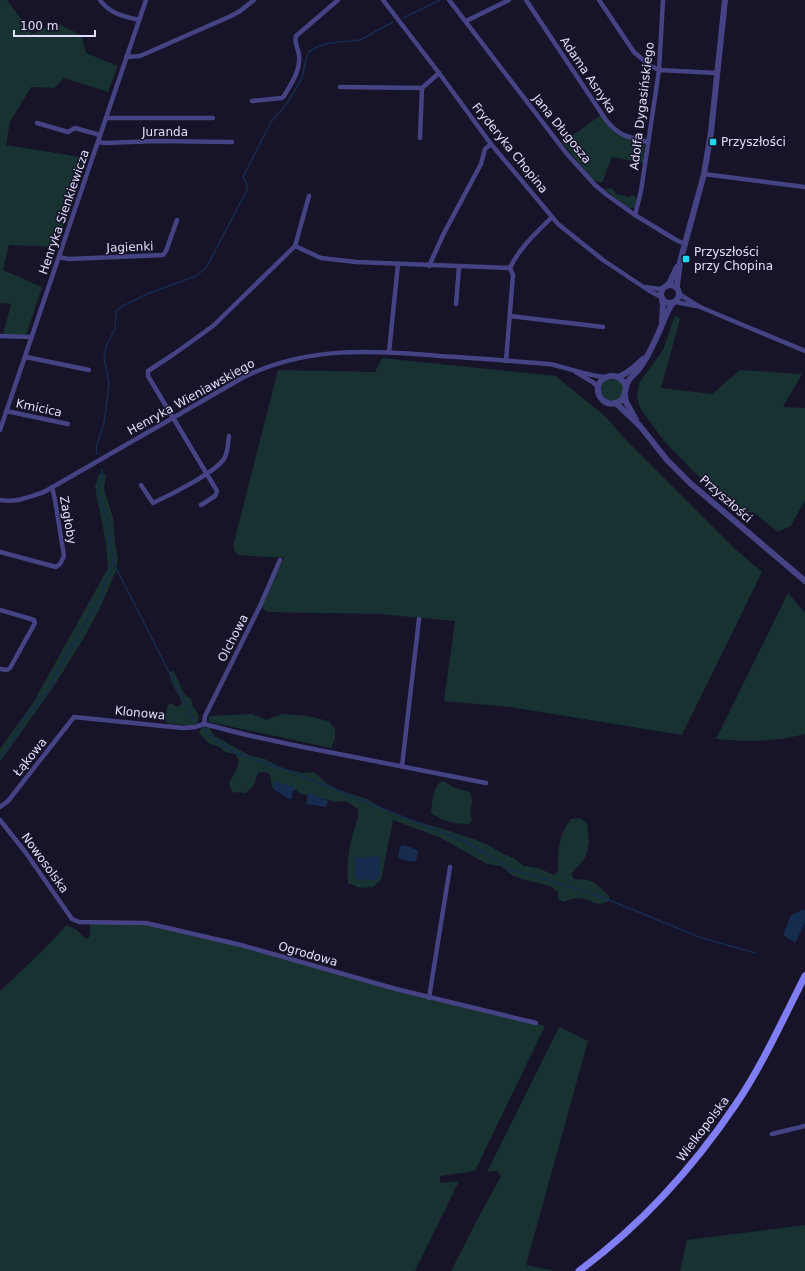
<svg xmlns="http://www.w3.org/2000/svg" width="805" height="1271" font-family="'DejaVu Sans',sans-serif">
<rect width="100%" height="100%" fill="#171329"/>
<!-- green -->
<g fill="#173231">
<polygon points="0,0 7,0 32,34 57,23 81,35 86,53 118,66 108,92 64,78 54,88 31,87 10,122 6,145 87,158 56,247 9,245 3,270 42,287 26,335 3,334 11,304 0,303"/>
<polygon points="601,115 614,132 632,137 644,138 645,140 643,163 612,157 602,183 593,180 562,143"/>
<path d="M603,188L613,189L616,194L628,197L633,195C637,198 637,201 636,206L632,208H628Z"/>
<polygon points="675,315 680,319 661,388 712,394 740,370 802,374 783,407 805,408 805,500 791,526 778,532 753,512 742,514 695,473 664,441 640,408 637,397 639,383 663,350"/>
<polygon points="382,358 556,376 606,417 623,437 734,548 762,572 682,735 510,707 444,701 455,621 379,614 267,612 263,609 262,605 284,558 239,555 235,552 233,546 278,370 375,372"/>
<circle cx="612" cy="390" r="11"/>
<polygon points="99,474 106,475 104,489 113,518 115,542 118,559 116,571 99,610 82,641 54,686 0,762 0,749 33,703 108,568 106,543 95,487"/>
<path d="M788,593L805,613V734C775,742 746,742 716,739Z"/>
<path d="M174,671L184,694L191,699L193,707L197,712L199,717L197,723L191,726L167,723L164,717C167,713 166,708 169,704H173L177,707L182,704C180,693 169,684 169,672Z"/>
<polygon points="252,714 266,720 282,714 308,716 328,721 335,729 335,739 331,748 209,722 209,716"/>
<path d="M202,727L210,728L214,736L249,755L265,759L285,769L303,773L314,772L326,783L339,790L367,799L389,812L411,820L440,828L476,840L490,846L503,854L513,858L524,866L538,868L554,875L558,872C558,851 558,836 571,819L580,818L587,823L589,843L585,858L571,874L574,879C578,880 584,879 588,880C596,882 603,891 609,896V901C596,907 595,902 584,899C577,897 571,899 564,902L558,899V892L550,886L522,879L510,874L501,866L487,864L441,838L393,820L381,880L373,887L360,888L348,883C346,866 349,846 354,830C357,819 359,821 358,809L346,801L335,802L325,799H317L313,796L304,794H301L297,791L281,784L272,788L270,775L266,772L258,773L253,787L245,793L232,792L229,784C232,776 238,769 239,760L235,754L225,752L220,747L210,744L199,733Z"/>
<path d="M443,781L455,788L470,792L472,801L470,813L472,820L469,824C455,824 442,821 431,813C432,804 433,783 443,781Z"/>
<polygon points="90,924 145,924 240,946 545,1026 475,1171 440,1176 440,1183 459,1181 415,1271 0,1271 0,991 41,952 67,925 77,930 86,939 90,936"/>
<polygon points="559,1027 588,1041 526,1265 552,1270 550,1271 451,1271 475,1224 501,1176 497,1171 487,1172"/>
<polygon points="805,1225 805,1271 680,1271 687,1240"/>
</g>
<!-- water -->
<g fill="#162c4e">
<polygon points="274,781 294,787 291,800 273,789"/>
<polygon points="308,792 328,801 326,807 306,804"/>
<polygon points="405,845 417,850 418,852 416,861 408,861 398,858 400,846"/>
<polygon points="379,856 380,876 374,880 355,879 355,858"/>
<polygon points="802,910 805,910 805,923 795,943 783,935 791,915"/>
</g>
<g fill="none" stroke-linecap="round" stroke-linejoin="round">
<!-- stream -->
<g stroke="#162c4e" stroke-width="1.5">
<polyline points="403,18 440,0"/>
<polyline points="97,454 96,447 104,423 109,384 104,357 107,344 115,329 116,312 121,307 147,294 196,276 206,268 247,190 247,184 243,177 271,122 286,105 302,78 306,59 309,52 317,47 330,43 360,40 393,22"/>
<polyline points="113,562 192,717 199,724"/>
<polyline points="201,726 218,743 239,754 289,771 466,842 495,859 510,870 532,875 602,897 699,937 755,953"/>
<polyline points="0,758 15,737 23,720 49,690 61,663 76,641 85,622 99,601 109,573 113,562 112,552 109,537 107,518 99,496 98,488 102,476 102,469"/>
</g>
<!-- minor -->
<g stroke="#454383" stroke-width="4.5">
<path d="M100,0C110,14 123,16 139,20"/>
<polyline points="383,0 439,73 491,144 558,224 603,260 648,290 661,297"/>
<polyline points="449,0 567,154 595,185 607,195 635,215 676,240 685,244"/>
<path d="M526,0L606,120C621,138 627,136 648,142"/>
<polyline points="599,0 634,52 649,65 659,70 717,73"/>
<polyline points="466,21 509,0"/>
<polyline points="126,57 140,56 231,16 240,11 254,0"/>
<polyline points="340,87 422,88 420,138"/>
<polyline points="422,88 439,73"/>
<path d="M252,101L282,98L284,96C291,84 301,70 299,55C298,48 294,43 296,36L338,0"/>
<polyline points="107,118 213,118"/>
<polyline points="37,123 68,132 75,128 100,135"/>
<polyline points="98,142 105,143 156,141 232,142"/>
<polyline points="704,174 805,187"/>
<polyline points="635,215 641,191 659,70 663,0"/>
<polyline points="295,246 321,258 356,262 510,268"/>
<polyline points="59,257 68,259 163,255 166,251 177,220"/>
<polyline points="429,266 444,233 481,164 485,149 491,144"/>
<polyline points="645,287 659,289 663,288"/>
<polyline points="679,293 682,296 700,307 805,351"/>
<polyline points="676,302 696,306"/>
<polyline points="456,304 459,267"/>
<polyline points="510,316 603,327"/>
<polyline points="0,336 32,337"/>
<polyline points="389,352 398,264"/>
<polyline points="26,357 89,370"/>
<path d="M506,361L513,275L510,268C519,248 537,232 552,217"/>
<polyline points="576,372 594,383 598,388"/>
<polyline points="6,411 68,424"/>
<polyline points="0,430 146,0"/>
<path d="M141,485L153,503C168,496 219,471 225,457C228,451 228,442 229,436"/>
<path d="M0,500C16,503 29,497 44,492L244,377C307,346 372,350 440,356C476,358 512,361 549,364C566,367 587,376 605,377"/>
<polyline points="201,505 215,496 217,491 148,376 148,371 174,354 213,326 295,246 309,196"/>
<polyline points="0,552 56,567 60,564 64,556 55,500 52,487"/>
<polyline points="0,610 31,619 34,620 35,623 10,668 7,670 0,669"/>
<polyline points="204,724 247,735 298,746 486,783"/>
<polyline points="204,724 205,716 260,606 280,560"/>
<polyline points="402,766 419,619"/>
<polyline points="0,807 8,801 74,717 183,728 195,727 204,724"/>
<polyline points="0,820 26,853 72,919 79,922 146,923 241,945 396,989 536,1023"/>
<polyline points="429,998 450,867"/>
<polyline points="772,1134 805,1126"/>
</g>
<!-- tertiary -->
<g stroke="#454383" stroke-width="6">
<circle cx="670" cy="294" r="9"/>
<polyline points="667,286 670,282 677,267"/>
<polyline points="677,288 677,285 680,262 704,174 711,132 725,0"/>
<polyline points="662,322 663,304 662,300"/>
<path d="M618,377C628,374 635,366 643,359"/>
<path d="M626,387C623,379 615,373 607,377C590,383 599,408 616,403C628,400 623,388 629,380C632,376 636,373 639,369C647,359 653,345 658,334C663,324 666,312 673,303"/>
<polyline points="625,395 626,402 636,420"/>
<polyline points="615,403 619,406 640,426 667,460 690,483 805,581"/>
</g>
<!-- secondary -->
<path stroke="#807ef3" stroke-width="7" d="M579,1271C641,1225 693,1168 736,1104C763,1064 783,1019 805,976"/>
</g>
<!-- markers -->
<g fill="#1cd6ea" stroke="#171329" stroke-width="1.5">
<rect x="709" y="138" width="8" height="8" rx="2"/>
<rect x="682" y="255" width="8" height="8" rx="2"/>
</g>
<g text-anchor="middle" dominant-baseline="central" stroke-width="3" stroke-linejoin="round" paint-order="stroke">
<!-- street labels -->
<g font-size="12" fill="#e1defc" stroke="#171329">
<text transform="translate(588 75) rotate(56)">Adama Asnyka</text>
<text transform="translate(642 106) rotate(-83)">Adolfa Dygasińskiego</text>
<text transform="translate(562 129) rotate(51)">Jana Długosza</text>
<text x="165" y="132">Juranda</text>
<text transform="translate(510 148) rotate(51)">Fryderyka Chopina</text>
<text transform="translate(64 212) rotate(-71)">Henryka Sienkiewicza</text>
<text transform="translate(130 247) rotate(-2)">Jagienki</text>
<text transform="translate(191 397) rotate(-29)">Henryka Wieniawskiego</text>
<text transform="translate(39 408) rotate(12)">Kmicica</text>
<text transform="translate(726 499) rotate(41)">Przyszłości</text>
<text transform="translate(68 520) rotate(80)">Zagłoby</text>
<text transform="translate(233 638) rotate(-63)">Olchowa</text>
<text transform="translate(140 713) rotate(6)">Klonowa</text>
<text transform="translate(30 757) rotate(-51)">Łąkowa</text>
<text transform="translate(45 863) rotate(54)">Nowosolska</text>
<text transform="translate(308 954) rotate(16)">Ogrodowa</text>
<text transform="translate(703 1129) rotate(-53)">Wielkopolska</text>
</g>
<!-- poi labels -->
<g font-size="12" fill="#e1defc" stroke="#171329" text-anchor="start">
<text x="721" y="142">Przyszłości</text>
<text x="694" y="252">Przyszłości<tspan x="694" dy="14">przy Chopina</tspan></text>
</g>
</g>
<!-- scale -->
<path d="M14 30v6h81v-6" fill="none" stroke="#e1defc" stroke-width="2"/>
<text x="20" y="30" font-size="12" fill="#e1defc" stroke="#171329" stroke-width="3" paint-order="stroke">100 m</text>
</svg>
